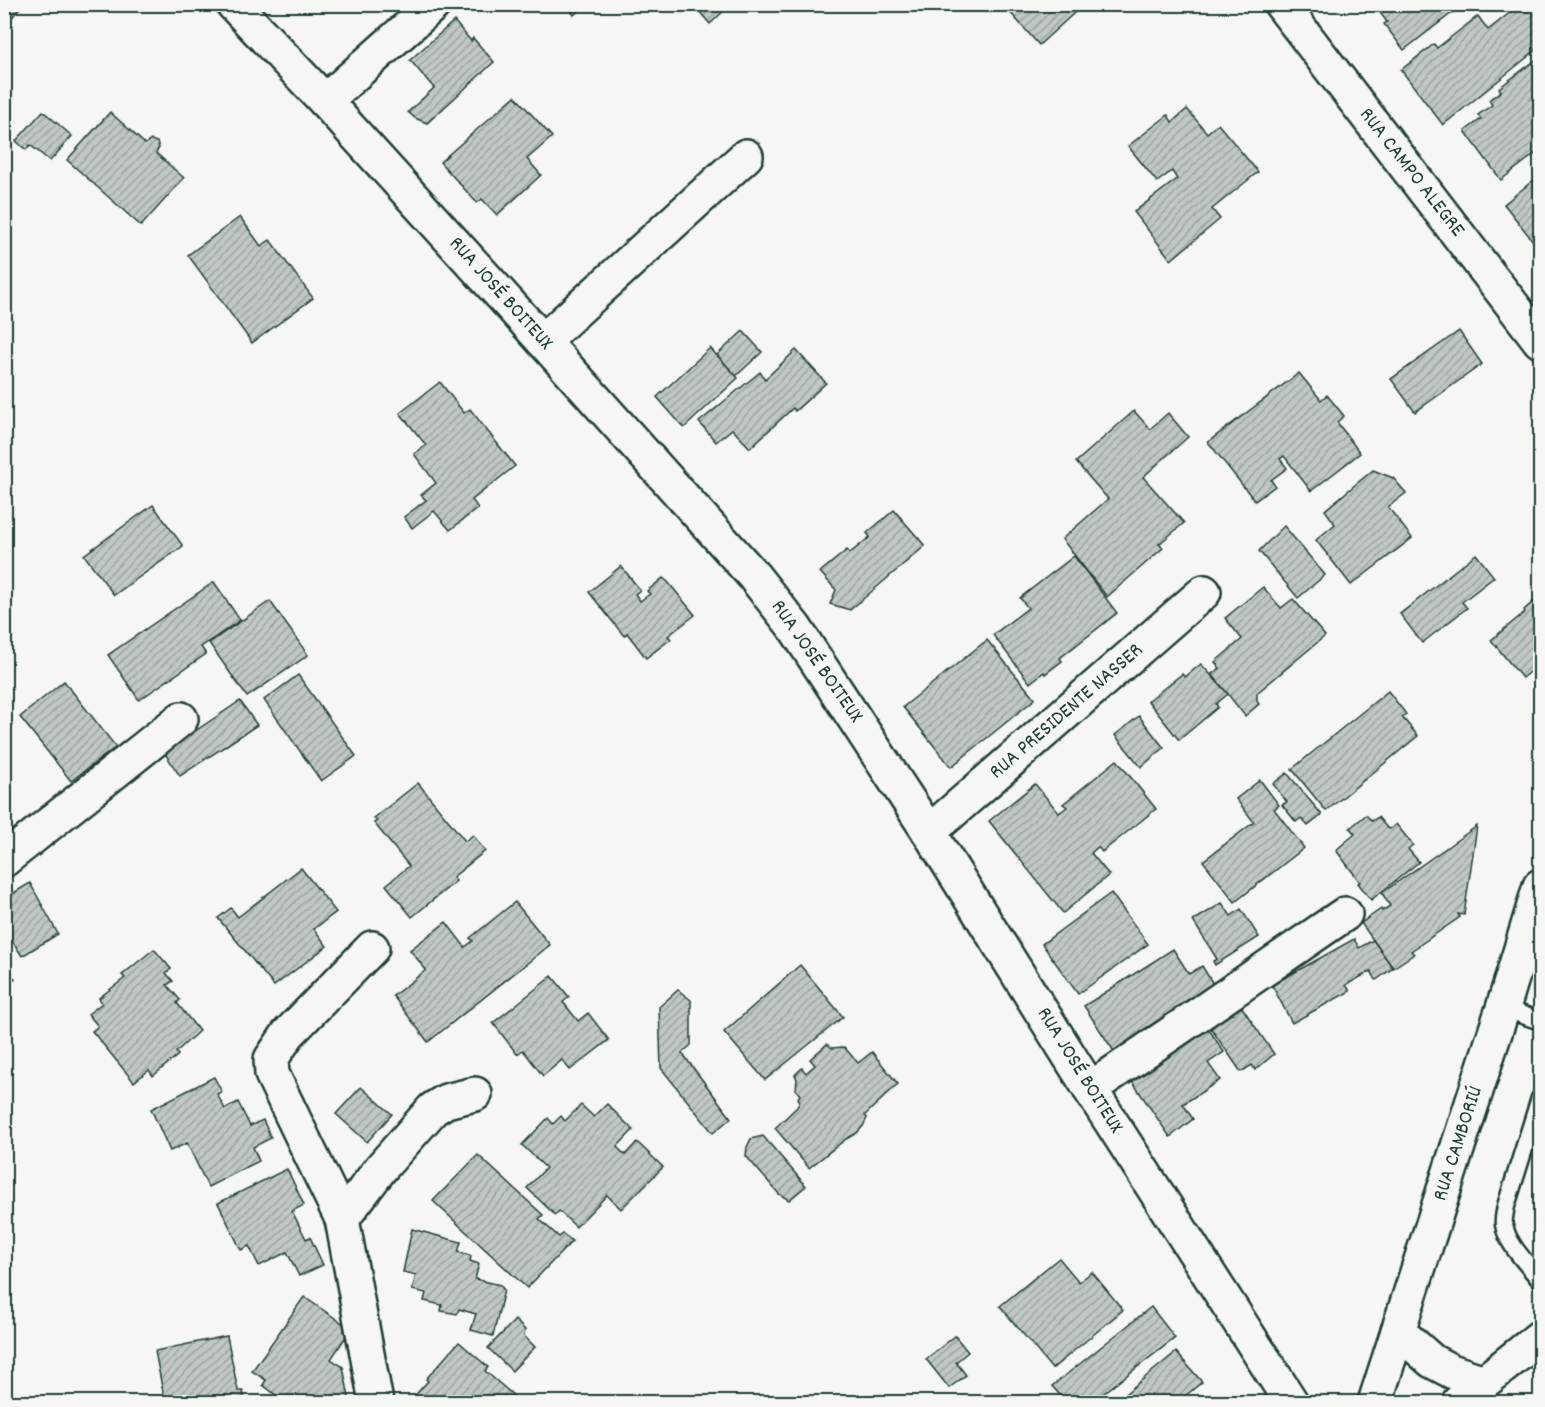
<svg xmlns="http://www.w3.org/2000/svg" width="1545" height="1407" font-family="Dekko,sans-serif">
<defs>
<pattern id="building-hatch" width="6" height="6" patternUnits="userSpaceOnUse" patternTransform="scale(1.5)"><rect width="6" height="6" fill="#c1c8c3"/><path d="M-1 1l2-2M0 6l6-6M5 7l2-2" fill="none" stroke="#9ca49f"/></pattern>
</defs>
<rect width="100%" height="100%" fill="#f6f6f2"/>
<filter id="ink" filterUnits="userSpaceOnUse"><feTurbulence type="fractalNoise" baseFrequency=".0167" numOctaves="2"/><feDisplacementMap in="SourceGraphic" scale="12" xChannelSelector="R" yChannelSelector="G"/><feConvolveMatrix kernelMatrix="1 2 1 2 8 2 1 2 1" color-interpolation-filters="sRGB"/></filter>
<g filter="url(#ink)">
<!-- building -->
<g fill="url(#building-hatch)" stroke="#1f3d34" stroke-width="1.5">
<polygon points="4,4 23,4 10,20 4,16"/>
<polygon points="565,4 586,4 574,15"/>
<polygon points="693,4 731,4 710,24"/>
<polygon points="1013,4 1084,4 1039,45 1008,10"/>
<polygon points="1378,4 1455,4 1450,8 1453,12 1404,50 1384,24 1387,22 1375,6"/>
<polygon points="1521,4 1540,4 1540,47 1443,125 1401,70 1434,44 1437,48 1478,16 1488,30"/>
<polygon points="454,21 471,41 473,38 494,62 427,123 415,118 408,112 434,88 410,60"/>
<polygon points="1537,59 1540,63 1540,150 1501,180 1465,131 1481,119 1478,115 1492,105 1489,100 1501,91 1499,88"/>
<polygon points="515,96 552,137 527,159 541,175 497,215 482,199 477,203 440,162"/>
<polygon points="1187,109 1207,133 1218,124 1258,172 1212,209 1220,219 1171,260 1134,212 1177,179 1172,171 1157,182 1128,146 1168,115 1172,122"/>
<polygon points="43,111 72,136 50,161 30,145 26,150 16,141"/>
<polygon points="110,112 145,144 151,140 157,142 159,148 156,153 184,178 141,226 67,160"/>
<polygon points="1540,175 1540,250 1504,204"/>
<polygon points="240,217 261,246 270,240 313,298 252,343 188,255"/>
<polygon points="743,331 762,352 736,376 717,355"/>
<polygon points="1459,331 1482,364 1415,412 1391,379"/>
<polygon points="710,348 738,378 684,428 657,397"/>
<polygon points="796,350 826,383 795,411 793,408 750,448 732,429 716,442 699,422 760,372 765,379"/>
<polygon points="1299,373 1321,400 1327,395 1344,416 1337,422 1360,453 1311,491 1284,456 1280,459 1287,468 1271,480 1275,486 1255,501 1208,442"/>
<polygon points="440,382 464,413 470,409 515,466 472,500 478,508 450,530 434,511 412,528 404,517 426,500 421,495 436,483 414,454 426,445 400,413"/>
<polygon points="1134,411 1150,429 1168,413 1188,437 1143,477 1184,523 1159,544 1163,548 1107,597 1062,539 1108,499 1076,462"/>
<polygon points="1373,470 1393,478 1406,493 1388,507 1412,538 1351,585 1316,540 1335,524 1325,510"/>
<polygon points="153,505 183,546 114,595 84,555"/>
<polygon points="894,510 925,546 850,610 830,604 836,590 820,572 847,550 850,553 870,537 867,533"/>
<polygon points="1284,526 1325,575 1298,598 1259,551"/>
<polygon points="1476,554 1494,577 1462,602 1467,608 1422,643 1400,614"/>
<polygon points="1074,556 1117,613 1060,658 1062,661 1045,674 1044,672 1030,683 993,635 1028,608 1020,598"/>
<polygon points="621,566 640,590 635,594 640,601 650,594 647,591 663,578 668,582 695,615 668,636 671,639 646,658 627,633 624,636 589,592"/>
<polygon points="214,582 240,620 201,647 206,654 139,700 108,655"/>
<polygon points="1263,587 1281,608 1293,599 1325,636 1257,693 1257,701 1259,704 1245,716 1212,674 1220,668 1215,662 1242,639 1225,618"/>
<polygon points="1540,596 1540,663 1522,678 1491,640 1525,612 1524,610"/>
<polygon points="270,601 308,655 247,697 209,643"/>
<polygon points="987,640 1035,699 951,767 903,707"/>
<polygon points="1201,664 1228,694 1216,704 1218,707 1179,740 1148,701 1182,674 1185,677"/>
<polygon points="298,675 356,756 321,781 264,700"/>
<polygon points="64,681 116,747 71,781 20,717"/>
<polygon points="1388,691 1406,714 1402,717 1418,736 1326,811 1292,769"/>
<polygon points="240,701 257,725 180,776 164,752"/>
<polygon points="1139,716 1164,748 1141,767 1115,735"/>
<polygon points="1117,760 1156,809 1102,852 1098,847 1091,853 1109,875 1063,913 989,821 1035,784 1059,813 1067,807 1063,804"/>
<polygon points="1287,773 1322,815 1308,826 1301,818 1296,822 1282,805 1287,802 1273,784"/>
<polygon points="1260,780 1279,805 1274,809 1304,848 1235,902 1203,861 1254,822 1236,799"/>
<polygon points="418,783 465,841 473,835 485,851 453,877 456,881 412,917 386,885 409,866 374,823 377,821 374,818"/>
<polygon points="1366,815 1372,821 1378,817 1387,828 1390,829 1396,824 1413,845 1408,849 1419,862 1371,900 1358,883 1360,882 1336,850 1355,834 1350,828"/>
<polygon points="1477,826 1464,915 1458,914 1460,917 1411,951 1414,954 1393,968 1361,923 1381,909 1382,911 1390,906 1382,893"/>
<polygon points="301,868 336,912 314,929 327,946 274,986 218,918 231,908 238,917"/>
<polygon points="30,883 58,934 22,956 4,928 4,899"/>
<polygon points="1111,893 1148,944 1078,994 1042,944"/>
<polygon points="515,902 550,945 428,1042 393,996 426,970 410,950 446,922 465,947 473,941 470,938"/>
<polygon points="1222,903 1231,916 1241,909 1259,937 1215,965 1213,961 1217,959 1193,921"/>
<polygon points="1354,939 1359,948 1373,940 1393,968 1376,980 1371,971 1346,985 1350,991 1292,1023 1272,985"/>
<polygon points="154,949 171,969 166,973 173,981 167,985 180,1000 177,1003 199,1031 176,1052 178,1055 153,1076 149,1070 134,1082 92,1031 98,1026 88,1014 102,1003 99,998 125,978 122,975"/>
<polygon points="1173,949 1189,974 1202,966 1215,987 1141,1031 1144,1035 1115,1053 1084,1006"/>
<polygon points="800,965 843,1017 765,1080 724,1032"/>
<polygon points="4,966 15,979 4,988"/>
<polygon points="552,976 569,997 563,1002 578,1021 588,1013 609,1040 570,1070 562,1060 543,1076 523,1050 517,1054 493,1023"/>
<polygon points="678,990 691,1000 691,1045 682,1053 731,1118 713,1133 661,1068 659,1007"/>
<polygon points="1239,1003 1274,1054 1255,1070 1252,1065 1241,1072 1208,1024"/>
<polygon points="1206,1025 1224,1052 1208,1063 1220,1080 1183,1104 1193,1119 1170,1137 1129,1077"/>
<polygon points="827,1044 832,1048 844,1047 858,1063 872,1052 898,1084 865,1115 867,1118 863,1126 857,1133 846,1139 809,1168 775,1128 797,1107 800,1101 798,1098 800,1095 796,1090 797,1079 795,1075 802,1068 806,1073 815,1065 810,1059"/>
<polygon points="214,1077 222,1092 217,1094 225,1109 238,1102 250,1126 263,1120 271,1138 253,1147 259,1161 208,1187 187,1143 170,1151 151,1109"/>
<polygon points="361,1087 392,1114 367,1142 336,1114"/>
<polygon points="607,1104 633,1130 617,1147 625,1155 637,1142 663,1167 621,1209 607,1195 576,1227 559,1211 555,1215 527,1188 546,1168 522,1145 548,1118 553,1124 561,1116 565,1121 581,1105 594,1117"/>
<polygon points="763,1136 806,1186 789,1200 779,1194 746,1156 747,1147 751,1139"/>
<polygon points="478,1155 543,1215 539,1219 559,1237 563,1234 572,1241 527,1288 433,1201"/>
<polygon points="287,1169 304,1205 292,1211 306,1239 310,1237 323,1265 299,1276 287,1252 259,1266 249,1246 241,1250 218,1203"/>
<polygon points="412,1229 461,1242 458,1252 471,1256 470,1261 479,1264 475,1279 500,1285 504,1290 493,1336 471,1330 476,1314 459,1309 457,1314 441,1311 442,1305 424,1301 426,1293 412,1290 416,1275 403,1272"/>
<polygon points="1059,1258 1079,1282 1092,1272 1123,1310 1052,1369 1000,1306"/>
<polygon points="304,1297 351,1329 331,1359 343,1367 349,1397 345,1402 285,1402 263,1385 266,1380 252,1371"/>
<polygon points="1151,1307 1175,1338 1092,1402 1066,1402 1052,1386"/>
<polygon points="515,1320 525,1330 524,1336 535,1347 512,1371 488,1348"/>
<polygon points="227,1336 238,1391 243,1391 245,1402 165,1402 155,1351"/>
<polygon points="955,1336 968,1352 956,1362 966,1375 949,1388 926,1359"/>
<polygon points="459,1342 488,1367 485,1371 513,1395 510,1398 515,1402 411,1402 410,1401 428,1381 426,1379"/>
<polygon points="1176,1352 1202,1382 1178,1402 1123,1402 1120,1398"/>
</g>
<g fill="none" stroke-linecap="round" stroke-linejoin="round">
<defs>
<g id="service">
<polyline points="1503,1008 1540,1021"/>
<path d="M1540,1098L1506,1206C1505,1212 1503,1219 1504,1225C1508,1246 1528,1264 1540,1280"/>
</g>
<g id="minor">
<polyline points="233,4 325,101 543,341 753,575 795,628 929,832 1090,1089 1291,1402"/>
<polyline points="1281,4 1540,341"/>
<polyline points="325,101 434,4"/>
<polyline points="543,341 746,156"/>
<polyline points="929,832 1204,592"/>
<polyline points="4,860 181,719"/>
<polyline points="372,948 288,1034 271,1059 272,1074 342,1219 376,1402"/>
<polyline points="1090,1089 1345,914"/>
<polyline points="342,1219 381,1168 433,1109 446,1101 475,1094"/>
<polyline points="1459,1402 1540,1337"/>
</g>
<g id="primary">
<polyline points="1398,1331 1432,1361 1451,1371 1484,1382"/>
<polyline points="1375,1402 1503,1008 1540,886"/>
</g>
</defs>
<!-- service casing -->
<use href="#service" stroke="#1f3d34" stroke-width="21"/>
<!-- minor casing -->
<use href="#minor" stroke="#1f3d34" stroke-width="38"/>
<!-- primary casing -->
<use href="#primary" stroke="#1f3d34" stroke-width="38"/>
<!-- service -->
<use href="#service" stroke="#f6f6f2" stroke-width="16"/>
<!-- minor -->
<use href="#minor" stroke="#f6f6f2" stroke-width="33"/>
<!-- primary -->
<use href="#primary" stroke="#f6f6f2" stroke-width="33"/>
</g>
</g>
<g text-anchor="middle" dominant-baseline="central" stroke-width="6" stroke-linejoin="round" paint-order="stroke">
<!-- street labels -->
<g font-size="21" fill="#1f3d34" stroke="#f6f6f2">
<text transform="translate(1411 173) rotate(52)">RUA CAMPO ALEGRE</text>
<text transform="translate(500 294) rotate(48)">RUA JOSÉ BOITEUX</text>
<text transform="translate(816 662) rotate(55)">RUA JOSÉ BOITEUX</text>
<text transform="translate(1067 712) rotate(-41)">RUA PRESIDENTE NASSER</text>
<text transform="translate(1079 1071) rotate(58)">RUA JOSÉ BOITEUX</text>
<text transform="translate(1459 1144) rotate(-72)">RUA CAMBORIÚ</text>
</g>
</g>
<!-- margin -->
<rect width="1545" height="1407" fill="none" stroke="#f6f6f2" stroke-width="24"/>
<rect x="12" y="12" width="1521" height="1383" fill="none" stroke="#1f3d34" stroke-width="2" filter="url(#ink)"/>
</svg>
